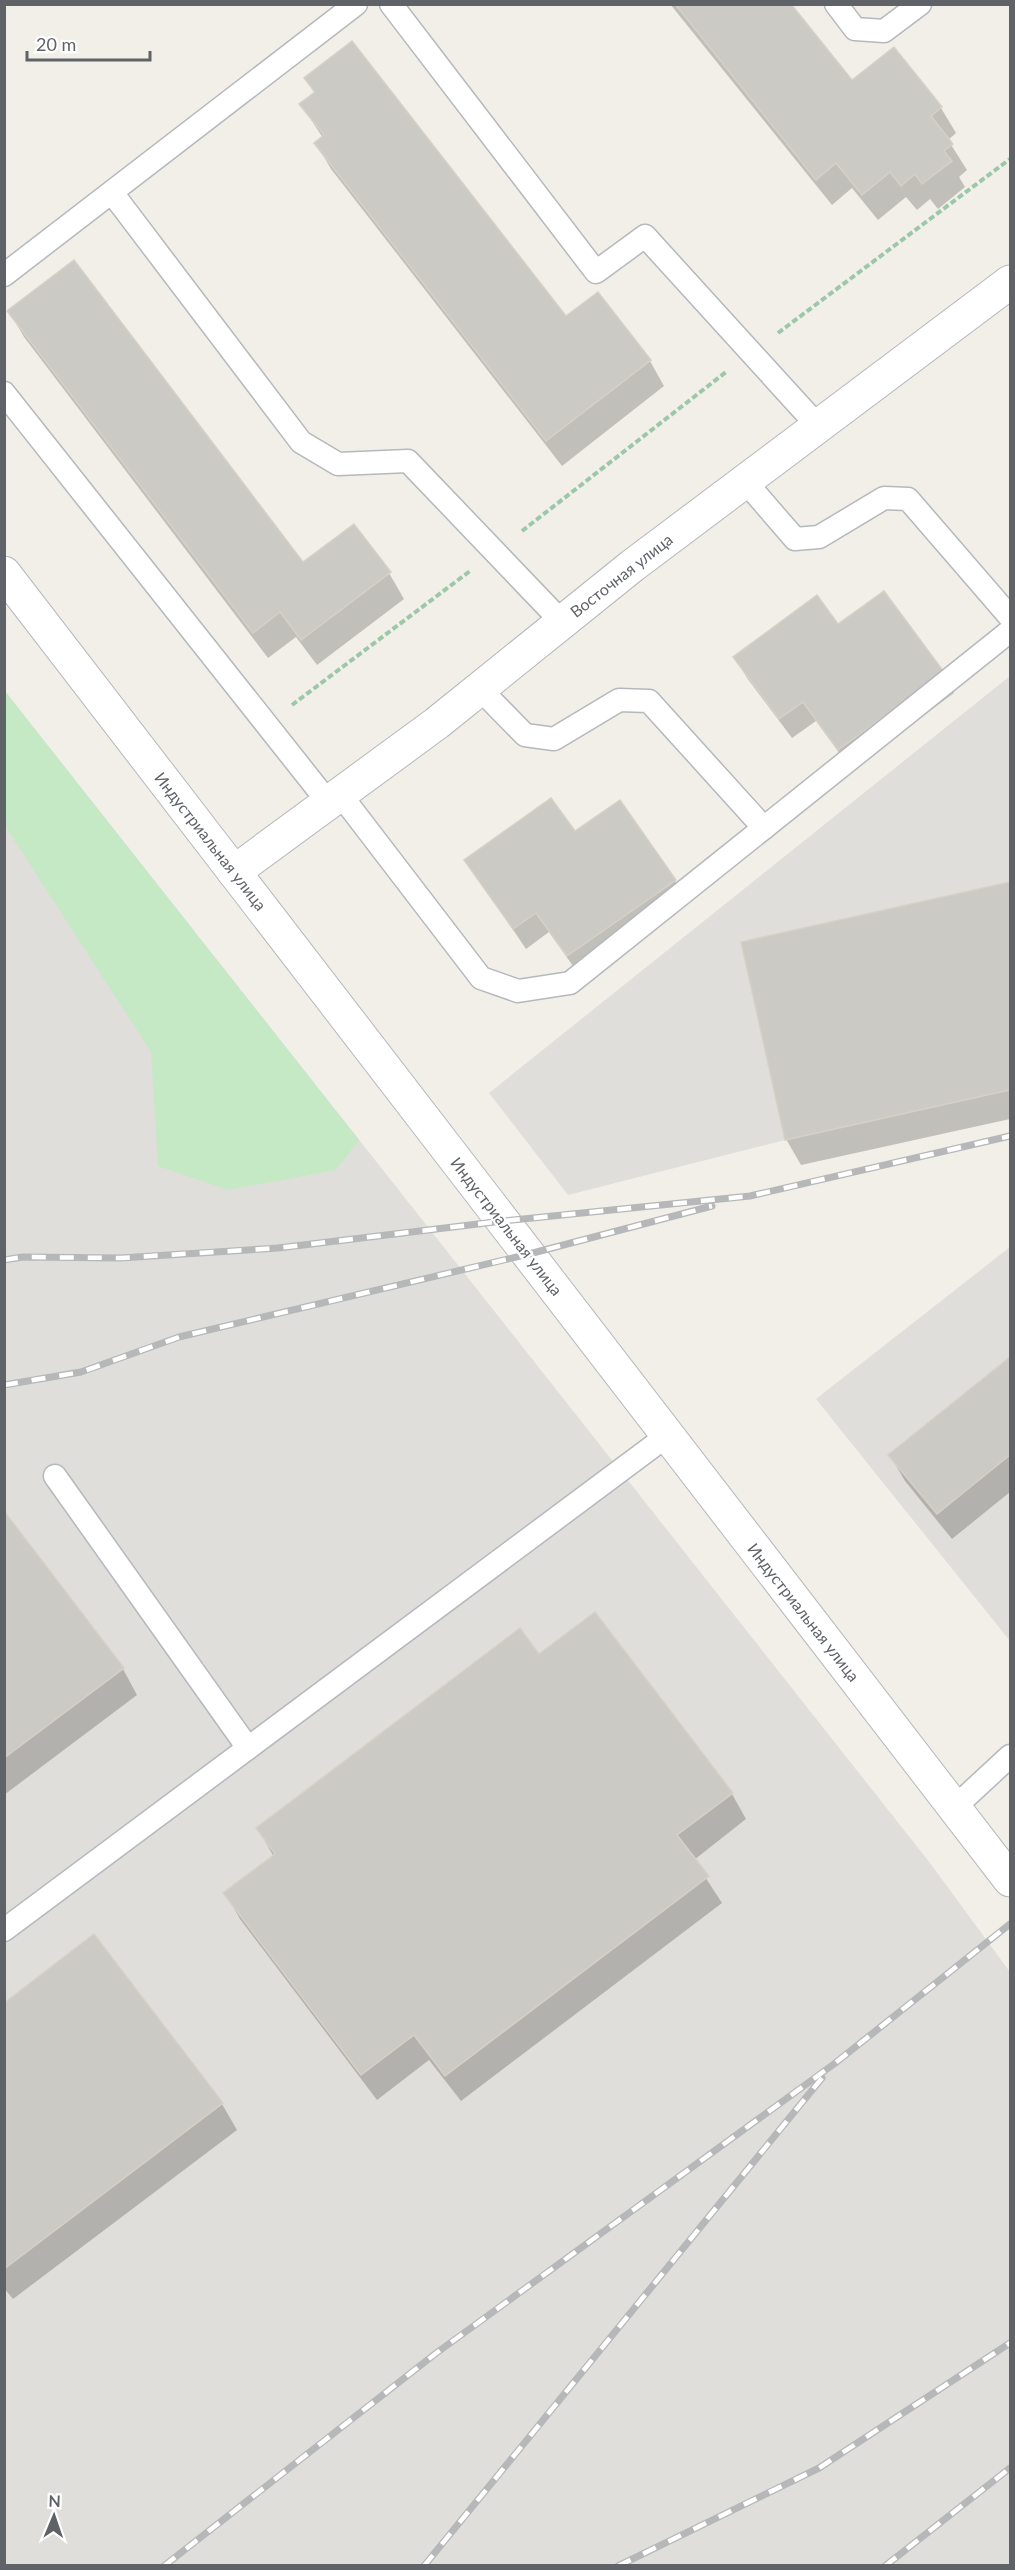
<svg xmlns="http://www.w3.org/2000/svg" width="1015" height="2570" font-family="Lato,sans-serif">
<rect width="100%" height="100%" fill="#f1efe8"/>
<!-- industrial -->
<g fill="#e0deda">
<polygon points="1010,676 1010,1090 785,1140 568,1195 489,1093"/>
<polygon points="4,690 930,1863 1010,1972 1010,2565 5,2565"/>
<polygon points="1010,1247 1010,1641 816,1399"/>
</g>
<!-- green -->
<polygon fill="#c5e8c5" points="4,690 359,1140 336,1170 228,1190 158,1166 151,1052 5,826"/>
<!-- shadow -->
<g fill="#0003">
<polygon points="670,4 789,4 852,82 893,49 941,108 956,133 948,140 967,170 959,177 965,187 938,209 930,199 917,210 906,197 878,220 852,188 832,205"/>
<polygon points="306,79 566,319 650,361 664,386 562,466 331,169 316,143 323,138 301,104 315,94"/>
<polygon points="9,311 303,564 389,573 404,599 317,665 296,637 268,658 24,337"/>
<polygon points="838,626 942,673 954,693 851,769 816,721 792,738 747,678 735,657"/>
<polygon points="575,833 675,881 687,901 580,976 549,932 526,949 466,860"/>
<polygon points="1010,883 1010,1119 801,1165 786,1139 743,943"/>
<polygon points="1010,1359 1010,1492 952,1539 905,1481 890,1455"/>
<polygon points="4,1513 123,1669 137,1695 4,1795"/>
<polygon points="539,1656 732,1794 746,1819 694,1860 722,1903 461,2101 429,2060 377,2100 240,1919 225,1893 274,1857 258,1829"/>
<polygon points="94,1937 222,2104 237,2130 13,2299 4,2288 4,2005"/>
</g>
<!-- building -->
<g fill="#cccac5" stroke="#d6d1c6" stroke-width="1.5">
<polygon points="675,4 791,4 852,80 894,47 942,107 931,116 953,144 944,151 952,161 922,184 915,174 901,186 890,172 862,195 836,163 816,180"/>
<polygon points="352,41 566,316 598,292 651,360 546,441 314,143 324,135 299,104 315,92 304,78"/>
<polygon points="74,260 303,562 354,524 391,572 301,640 280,612 253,633 7,311"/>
<polygon points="884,591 944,672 838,750 803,702 779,719 733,657 817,595 838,624"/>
<polygon points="551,798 575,831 620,800 676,880 567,956 536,913 513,929 464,860"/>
<polygon points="1010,882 1010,1090 785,1140 741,942"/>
<polygon points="1010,1357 1010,1455 937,1514 888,1455"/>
<polygon points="4,1511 124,1668 4,1758"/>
<polygon points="595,1612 733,1793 677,1835 709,1876 445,2076 414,2035 361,2075 223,1893 275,1854 256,1828 520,1628 539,1654"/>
<polygon points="94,1934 223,2103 4,2269 4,2003"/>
</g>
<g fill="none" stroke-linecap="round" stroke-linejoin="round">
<defs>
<g id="service">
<polyline points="391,4 596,272 645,236 817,425"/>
<polyline points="836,4 855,29 884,31 920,4"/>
<polyline points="113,194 301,442 338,464 408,461 562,622"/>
<polyline points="4,275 356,4"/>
<polyline points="4,393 328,802"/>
<polyline points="744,480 795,539 819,537 884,498 908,499 1010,617"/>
<polyline points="479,688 525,735 554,739 619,700 649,701 764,828"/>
<polyline points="340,794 481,978 518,991 570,983 1010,631"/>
<polyline points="55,1476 248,1748"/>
<polyline points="955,1807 1010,1756"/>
<polyline points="4,1930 668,1435"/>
</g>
<polyline id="minor" points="234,872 437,723 632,566 1010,282"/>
<polyline id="tertiary" points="4,573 1010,1880"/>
</defs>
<!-- service casing -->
<use href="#service" stroke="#b5b8bc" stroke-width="25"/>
<!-- minor casing -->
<use href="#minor" stroke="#b5b8bc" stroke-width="35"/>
<!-- tertiary casing -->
<use href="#tertiary" stroke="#b5b8bc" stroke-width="35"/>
<!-- path -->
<g stroke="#9cc7a9" stroke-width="4" stroke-dasharray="6 3" stroke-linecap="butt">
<polyline points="778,333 1010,159"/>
<polyline points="522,531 726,372"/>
<polyline points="292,705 470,571"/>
</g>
<!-- service -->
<use href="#service" stroke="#fff" stroke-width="22"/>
<!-- minor -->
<use href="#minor" stroke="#fff" stroke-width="33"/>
<!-- tertiary -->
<use href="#tertiary" stroke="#fff" stroke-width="33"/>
<defs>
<g id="rail">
<polyline points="4,1260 23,1257 120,1258 278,1248 503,1221 750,1196 1010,1136"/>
<polyline points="4,1385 81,1372 179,1337 529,1254 712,1206"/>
<polyline points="164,2566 435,2354 834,2064 1010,1924"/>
<polyline points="424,2566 822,2078"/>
<polyline points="618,2566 819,2468 1010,2343"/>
<polyline points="885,2566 1010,2468"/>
</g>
</defs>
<!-- rail casing -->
<use href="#rail" stroke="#b6b7b8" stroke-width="7"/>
<!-- rail -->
<use href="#rail" stroke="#fff" stroke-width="4.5" stroke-dasharray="14" stroke-linecap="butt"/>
</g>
<g text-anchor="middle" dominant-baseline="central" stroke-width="4.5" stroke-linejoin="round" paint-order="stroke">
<!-- street labels -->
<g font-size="16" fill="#5f6368" stroke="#fff">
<text transform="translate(621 575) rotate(-38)">Восточная улица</text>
<text transform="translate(211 841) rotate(52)">Индустриальная улица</text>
<text transform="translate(507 1226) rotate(52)">Индустриальная улица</text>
<text transform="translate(804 1612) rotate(52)">Индустриальная улица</text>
</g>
</g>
<!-- border -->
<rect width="1015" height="2570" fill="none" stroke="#5f6368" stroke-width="12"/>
<!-- north arrow -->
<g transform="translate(54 2516) rotate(2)" stroke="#ffffff" stroke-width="4.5" paint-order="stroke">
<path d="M0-4.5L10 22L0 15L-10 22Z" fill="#5f6368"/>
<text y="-9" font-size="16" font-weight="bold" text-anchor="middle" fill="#5f6368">N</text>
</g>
<!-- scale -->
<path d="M27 51v9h123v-9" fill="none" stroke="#5f6368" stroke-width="3"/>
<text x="36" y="51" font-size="18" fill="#5f6368" stroke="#ffffff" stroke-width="4.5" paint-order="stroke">20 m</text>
</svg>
